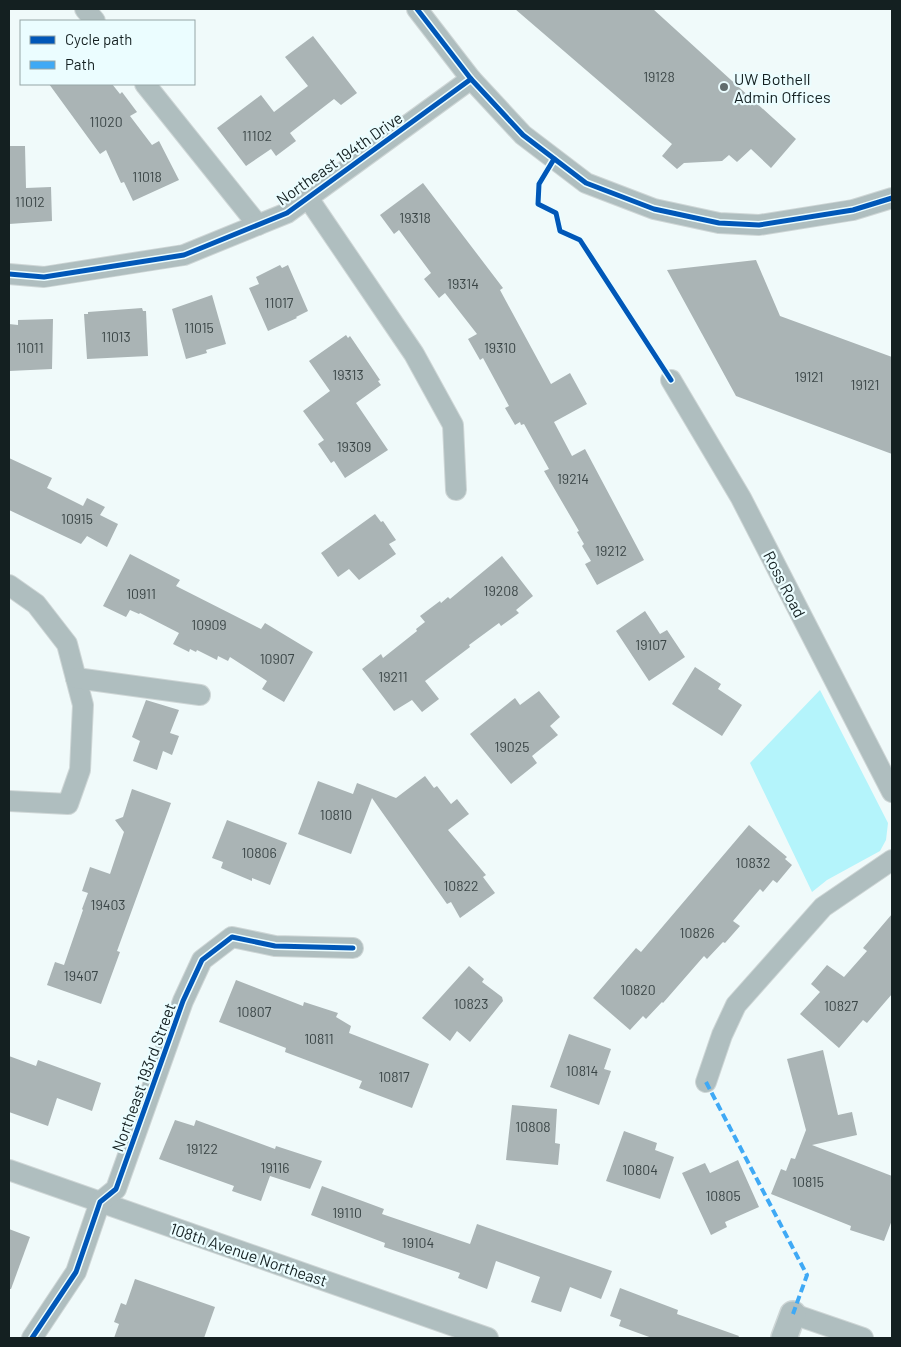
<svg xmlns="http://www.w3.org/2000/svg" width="901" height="1347" font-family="Barlow,sans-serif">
<rect width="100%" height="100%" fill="#f0fafa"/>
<!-- green -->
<polygon fill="#b4f4fb" points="820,690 888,823 886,840 880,851 827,880 812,892 750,763"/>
<!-- building -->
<g fill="#aab4b5">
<polygon points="515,9 653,9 796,139 771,168 751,149 737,162 729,155 722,161 684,163 677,169 662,156 672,144"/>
<polygon points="313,36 357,93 341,105 334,99 290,133 296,141 276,156 271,149 246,166 217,128 261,95 274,112 308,86 285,57"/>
<polygon points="49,84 112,84 120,94 122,92 137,112 130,116 152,145 159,141 179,180 133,201 124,182 121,183 106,150 100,154"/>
<polygon points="9,146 25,146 26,188 51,187 52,221 9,224"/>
<polygon points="423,183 503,288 500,290 551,384 570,373 587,404 554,422 572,456 585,449 644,560 597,585 585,564 591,561 582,546 584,544 577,532 579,531 544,471 549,469 524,424 521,425 520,422 515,425 505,408 509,406 483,358 480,360 468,339 477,334 445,293 439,298 424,279 431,273 399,230 394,234 380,215"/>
<polygon points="756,260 780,316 892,357 892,454 736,396 667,270"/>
<polygon points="280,265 282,268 288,265 308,311 296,317 297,318 268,331 249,288 259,284 256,277"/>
<polygon points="212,295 226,344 206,350 207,353 186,359 172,309"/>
<polygon points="142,308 143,311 146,311 148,356 87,359 84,314 88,314 88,312"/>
<polygon points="53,319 52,369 9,371 9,324 18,325 18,320"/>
<polygon points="346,335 348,338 350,336 380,380 378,381 381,385 356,403 388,450 345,478 334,461 331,463 318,444 324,440 303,411 330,391 309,361"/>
<polygon points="9,458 52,478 47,488 83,506 87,498 105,507 100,515 118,524 107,547 87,536 81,544 9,510"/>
<polygon points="375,514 381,522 383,521 396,540 389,544 396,554 359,580 349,569 338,577 321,553"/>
<polygon points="130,554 180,580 176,586 261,629 265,623 313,652 284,702 262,689 267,681 230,657 228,661 218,656 217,660 197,650 196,652 190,649 189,652 173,644 179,633 140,613 139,614 130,610 126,617 103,606"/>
<polygon points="502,556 533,596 516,610 519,613 501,626 499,623 469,645 470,647 425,681 439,699 422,712 412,700 394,711 362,669 381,654 383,658 417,631 416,629 425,622 420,616 440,601 441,603 448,597 450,599"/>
<polygon points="645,611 660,634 667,630 685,657 649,681 616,631"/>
<polygon points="695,667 721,684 718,689 742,705 722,736 672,704"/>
<polygon points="539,691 560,717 550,726 558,735 532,756 537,763 511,784 470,734 515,698 520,705"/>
<polygon points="146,700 179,710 170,733 179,736 172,755 163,751 157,770 133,761 140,741 132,737"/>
<polygon points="425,776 434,788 437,786 451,804 457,799 469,814 448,830 486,875 483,877 495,893 460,918 451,902 447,904 372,798 351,854 298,834 318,781 353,794 357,783 396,798"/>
<polygon points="132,789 171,803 117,951 120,952 101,1004 47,985 55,962 64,965 83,910 82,909 88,893 82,891 90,867 110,874 124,832 115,820 123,817"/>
<polygon points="227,820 287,843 270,885 252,878 252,881 221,868 223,862 212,858"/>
<polygon points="749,825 787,857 785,859 792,865 777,883 773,880 763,892 760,889 733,921 740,926 725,943 723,942 707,959 704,956 663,1003 662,1002 646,1019 643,1016 630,1030 593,998 636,948 641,952"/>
<polygon points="892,914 892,994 867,1023 863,1020 839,1048 800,1014 820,992 811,984 827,965 844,977 867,951 863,948"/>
<polygon points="469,966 484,979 482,982 502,997 503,1001 470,1042 457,1031 450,1041 422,1018"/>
<polygon points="236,980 303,1006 304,1002 338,1013 336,1017 351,1026 349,1033 429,1064 412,1108 359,1088 362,1081 285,1052 286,1048 219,1022"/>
<polygon points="569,1034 611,1049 604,1069 611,1071 599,1105 550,1087"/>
<polygon points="823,1050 838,1115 852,1112 857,1135 812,1145 892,1176 892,1220 884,1241 850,1230 851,1226 771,1194 781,1169 786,1171 791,1158 795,1159 806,1130 787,1059"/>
<polygon points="9,1056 36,1066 38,1060 101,1083 92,1111 57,1098 48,1126 9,1112"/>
<polygon points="512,1105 557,1109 555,1143 560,1144 558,1165 506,1160"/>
<polygon points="175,1120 194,1126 196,1120 275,1149 276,1146 322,1161 310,1189 270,1176 261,1201 232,1191 234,1186 159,1159"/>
<polygon points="624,1131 657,1143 655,1150 674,1157 660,1199 606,1181"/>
<polygon points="738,1160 759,1207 725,1222 727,1227 711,1235 682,1173 705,1163 710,1173"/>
<polygon points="322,1186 384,1209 382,1214 470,1244 477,1224 612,1271 601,1299 570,1287 561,1312 531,1302 540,1277 496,1261 487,1289 458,1278 460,1273 384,1247 385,1243 311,1215"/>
<polygon points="9,1229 30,1237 11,1289 9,1289"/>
<polygon points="135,1279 215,1307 204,1338 114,1338 119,1324 114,1322 121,1303 126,1305"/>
<polygon points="620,1288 678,1310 677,1314 739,1336 738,1338 652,1338 619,1326 621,1320 610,1316"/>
</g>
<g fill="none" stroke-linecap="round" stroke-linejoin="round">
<defs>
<g id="minor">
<polyline points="85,9 95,21"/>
<polyline points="417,9 471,79 523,135 586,183 654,209 719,223 759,225 853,210 892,198"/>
<polyline points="145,84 258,225"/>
<polyline points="308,198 414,354 453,425 456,490"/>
<polyline points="9,274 44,277 184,255 287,213 471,79"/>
<polyline points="671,380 741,498 892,792"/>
<polyline points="9,585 36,604 67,644 83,705 80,770 68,804 9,801"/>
<polyline points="76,678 200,695"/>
<polyline points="706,1082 722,1035 736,1005 823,907 892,860"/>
<polyline points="9,1170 488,1338"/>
<polyline points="793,1314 863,1338"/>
<polyline points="32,1338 76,1272 100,1202 116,1189 183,1001 202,960 232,937 275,946 353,948"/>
</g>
<polyline id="tertiary" points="784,1338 793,1314"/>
</defs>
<!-- minor casing -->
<use href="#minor" stroke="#ced6d6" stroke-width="22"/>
<!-- tertiary casing -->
<use href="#tertiary" stroke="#ced6d6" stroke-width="28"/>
<!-- minor -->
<use href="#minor" stroke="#afbebf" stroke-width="20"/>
<!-- tertiary -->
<use href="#tertiary" stroke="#afbebf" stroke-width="25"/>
<!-- quiet -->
<polyline stroke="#3fa9f5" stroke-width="4" stroke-dasharray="8 4" stroke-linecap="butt" points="706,1082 807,1275 793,1314"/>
<defs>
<g id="cycleway">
<polyline points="417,9 471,79 523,135 586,183 654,209 719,223 759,225 853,210 892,198"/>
<polyline points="554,159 539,184 538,204 556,213 560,231 580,240 671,380"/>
<polyline points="9,274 44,277 184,255 287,213 471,79"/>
<polyline points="32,1338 76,1272 100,1202 116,1189 183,1001 202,960 232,937 275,946 353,948"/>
</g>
</defs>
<!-- cycleway casing -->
<use href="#cycleway" stroke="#ebfdff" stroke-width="8"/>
<!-- cycleway -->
<use href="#cycleway" stroke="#0057b8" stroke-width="5"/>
</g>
<!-- markers -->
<circle fill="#616c6d" stroke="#ebfdff" stroke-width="2" cx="724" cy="87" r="5"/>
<g text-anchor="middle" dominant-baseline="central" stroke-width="4.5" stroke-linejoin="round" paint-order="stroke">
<!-- number labels -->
<g font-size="14" fill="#3a4546">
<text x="659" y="76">19128</text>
<text x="106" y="121">11020</text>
<text x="257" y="135">11102</text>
<text x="147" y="176">11018</text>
<text x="30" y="201">11012</text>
<text x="415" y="217">19318</text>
<text x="463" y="283">19314</text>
<text x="279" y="302">11017</text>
<text x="199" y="327">11015</text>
<text x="116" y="336">11013</text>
<text x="30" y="347">11011</text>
<text x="500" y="347">19310</text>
<text x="348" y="374">19313</text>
<text x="809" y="376">19121</text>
<text x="865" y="384">19121</text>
<text x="354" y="446">19309</text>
<text x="573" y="478">19214</text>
<text x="77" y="518">10915</text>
<text x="611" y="550">19212</text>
<text x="501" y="590">19208</text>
<text x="141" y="593">10911</text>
<text x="209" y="624">10909</text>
<text x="651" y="644">19107</text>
<text x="277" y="658">10907</text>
<text x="393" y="676">19211</text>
<text x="512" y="746">19025</text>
<text x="336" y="814">10810</text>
<text x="259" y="852">10806</text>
<text x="753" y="862">10832</text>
<text x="461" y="885">10822</text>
<text x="108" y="904">19403</text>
<text x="697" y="932">10826</text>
<text x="81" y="975">19407</text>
<text x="638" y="989">10820</text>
<text x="471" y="1003">10823</text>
<text x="841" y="1005">10827</text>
<text x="254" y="1011">10807</text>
<text x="319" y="1038">10811</text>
<text x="582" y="1070">10814</text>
<text x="394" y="1076">10817</text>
<text x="533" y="1126">10808</text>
<text x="202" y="1148">19122</text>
<text x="275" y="1167">19116</text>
<text x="640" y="1169">10804</text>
<text x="808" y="1181">10815</text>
<text x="723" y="1195">10805</text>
<text x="347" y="1212">19110</text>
<text x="418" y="1242">19104</text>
</g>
<!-- poi labels -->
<g font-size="16" fill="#142021" stroke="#ebfdff" text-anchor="start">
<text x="734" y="78">UW Bothell<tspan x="734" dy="18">Admin Offices</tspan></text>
</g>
<!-- street labels -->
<g font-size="16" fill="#142021" stroke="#ebfdff">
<text transform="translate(339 158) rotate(-35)">Northeast 194th Drive</text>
<text transform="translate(785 584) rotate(63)">Ross Road</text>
<text transform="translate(143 1077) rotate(-70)">Northeast 193rd Street</text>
<text transform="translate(249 1254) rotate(19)">108th Avenue Northeast</text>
</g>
</g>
<!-- border -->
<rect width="901" height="1347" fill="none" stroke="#142021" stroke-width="20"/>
<!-- legend -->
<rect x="20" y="20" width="175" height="65" fill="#ebfdff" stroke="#95a5a6"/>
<rect x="30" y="36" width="25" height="8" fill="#0057b8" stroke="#95a5a6"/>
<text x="65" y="45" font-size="15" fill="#142021">Cycle path</text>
<rect x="30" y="61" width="25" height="8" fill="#3fa9f5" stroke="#95a5a6"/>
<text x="65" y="70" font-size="15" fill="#142021">Path</text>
</svg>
